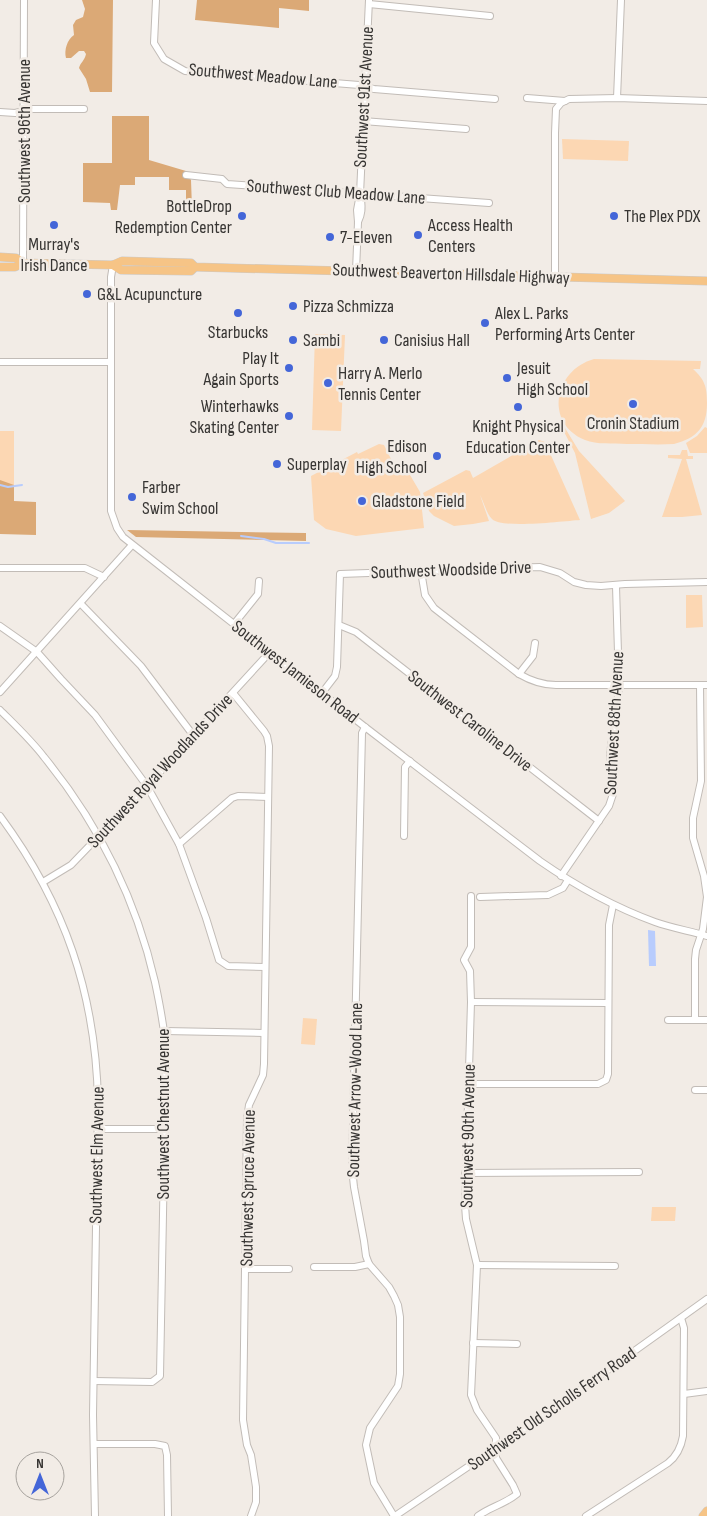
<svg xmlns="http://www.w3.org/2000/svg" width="707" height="1516" font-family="'Sofia Sans Condensed',sans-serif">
<rect width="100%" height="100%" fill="#f2ece6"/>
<!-- green -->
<g fill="#fcd7b3">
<polygon points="562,139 629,141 628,161 563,159"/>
<polygon points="315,334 345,335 341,431 312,430"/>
<path d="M594,359L701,361L700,369H693C705,380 707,387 707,403C707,427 697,438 674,444C658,445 642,444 627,444C613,443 597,445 585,440C544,423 554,370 594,359Z"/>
<polygon points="562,423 579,451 625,501 609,513 591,519 575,453 560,424"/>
<polygon points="705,427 707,428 707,453 690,453 686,443 697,436"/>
<rect x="0" y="431" width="14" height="70"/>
<path d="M539,440L545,442L580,520C565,521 501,529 492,519C486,513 484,502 480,495L489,521L473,524L454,526L434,516L429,511L423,493L466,470L470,471L473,478Z"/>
<polygon points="379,444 384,445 395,467 403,463 420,492 424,528 356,536 326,529 314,520 311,476 357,452 358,454"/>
<polygon points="682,450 687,450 688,456 693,456 693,459 686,459 702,515 682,517 662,517 682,459 668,458 668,455 680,455"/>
<polygon points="686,595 702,595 703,627 686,628"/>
<polygon points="303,1018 317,1019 315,1045 301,1044"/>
<polygon points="652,1207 676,1207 675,1221 651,1221"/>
</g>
<!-- forest -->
<g fill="#dba976">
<path d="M82,0H113L112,92H90L86,79L79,68C80,63 85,60 86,54L84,51H79L71,58H66C64,50 67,40 74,35L73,25L76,20L83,17L85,9Z"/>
<polygon points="197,0 309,0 309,11 279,8 279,28 195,20"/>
<polygon points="112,116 149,116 149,160 186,171 191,180 192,208 186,207 186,190 169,190 169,177 135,177 135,185 120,185 117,210 111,210 110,203 83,202 83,163 112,163"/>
<polygon points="0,480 14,485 14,501 36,502 36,535 0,534"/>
<polygon points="127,530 306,533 306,541 136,537"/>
</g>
<!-- water -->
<polygon fill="#b8ccfd" points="648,930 655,931 656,966 649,966"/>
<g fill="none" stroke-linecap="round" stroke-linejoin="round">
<!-- stream -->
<g stroke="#b8ccfd" stroke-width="2">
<polyline points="0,485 8,487 22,485"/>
<polyline points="241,536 264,539 276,543 309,543"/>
</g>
<defs>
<g id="minor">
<polyline points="156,0 154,43 164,59 185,71 359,85 374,89 495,99"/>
<polyline points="369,4 490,16"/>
<polyline points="527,98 565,101"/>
<polyline points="617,98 621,0"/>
<polyline points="0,112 15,113 32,109 84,109"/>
<polyline points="363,121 466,129"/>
<polyline points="186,175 222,179 227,184 489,203"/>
<path d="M358,222C362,214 362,208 361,199"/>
<polyline points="23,263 24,0"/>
<path d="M113,265L111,277V511L117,528L123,537L365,727L540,861C576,886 614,907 655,922C672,928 690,931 707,936"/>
<polyline points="356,271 358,222 357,210 360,194 369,0"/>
<polyline points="555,277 555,133 556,109 561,103 569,99 617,98 707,101"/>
<polyline points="0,362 111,362"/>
<polyline points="0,568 85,568 104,577"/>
<path d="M421,571L425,595L434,608L519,674C531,681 542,685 556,685H707"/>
<polyline points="81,604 141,666 193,735"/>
<polyline points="234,624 258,594 259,581"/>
<polyline points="339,625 356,632 599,821"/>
<polyline points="0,626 37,652 61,679 95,715 147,786 179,844 206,918 219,960 228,966 265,967"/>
<polyline points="519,674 533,656 535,643"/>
<polyline points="700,685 701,781 693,818 693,838 704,876 707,897"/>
<polyline points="0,692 132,545"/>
<polyline points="233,693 264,731 267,736 269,746 264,1064 263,1075 249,1105 247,1119 243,1420 247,1445 251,1455 256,1487 256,1502 251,1516"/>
<polyline points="322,693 335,676 337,667 340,574 540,567 560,573 574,582 586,585 601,586 625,584 707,582"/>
<path d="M0,710C15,725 31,740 44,757C98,823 136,899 155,982C160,1006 165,1029 166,1053L160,1376L152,1382L94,1381"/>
<polyline points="365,727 362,733 352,1168 354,1187 364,1241 366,1256 369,1264 389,1287 394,1296 398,1305 400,1317 400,1374 398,1386 370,1428 366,1445 374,1483 394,1516"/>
<path d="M0,816C65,904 96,994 98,1103L93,1415L95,1516"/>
<polyline points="404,836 405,767 410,761"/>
<polyline points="179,844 232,798 238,796 268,797"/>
<polyline points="561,876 609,806 613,794 614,781 610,758 611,746 616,717 619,686 616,586"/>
<polyline points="43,882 71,865 147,786 270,652"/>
<path d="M471,896V947L464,960L470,971L471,1002L465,1205L466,1219L477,1265L471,1395L477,1410L496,1438V1458L513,1485L517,1494C505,1504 490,1507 478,1516"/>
<polyline points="480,897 548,895 563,888 568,880"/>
<polyline points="471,1002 608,1003"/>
<polyline points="668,1020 707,1020"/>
<polyline points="695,1020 695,959 696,950 703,929 707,897"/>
<polyline points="165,1031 264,1033"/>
<polyline points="468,1084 598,1084 606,1080 608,1074 609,925 613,905"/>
<polyline points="695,1090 707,1090"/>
<polyline points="98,1129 165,1129"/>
<polyline points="465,1173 639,1172"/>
<polyline points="477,1265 615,1266"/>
<polyline points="314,1267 355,1267 369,1264"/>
<polyline points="246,1269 289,1269"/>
<polyline points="473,1343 517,1344"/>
<polyline points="684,1394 707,1391"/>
<polyline points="94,1444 155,1444 165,1446 167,1455 168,1516"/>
<polyline points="395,1516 549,1412 707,1299"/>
<path d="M586,1516L668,1463C677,1456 681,1448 683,1436L684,1328L681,1318"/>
</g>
<g id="major">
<polyline points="0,257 16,258 23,263 113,265 122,261 191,263 195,267 707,281"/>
<polyline points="113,265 121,270 191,271 195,267"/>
<polyline points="0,267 15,267 23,263"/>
<polyline points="703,1516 707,1511"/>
</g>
</defs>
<!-- minor casing -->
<use href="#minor" stroke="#c2bcb7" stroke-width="8"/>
<!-- major casing -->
<use href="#major" stroke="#cbcaca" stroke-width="9"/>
<!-- minor -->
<use href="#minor" stroke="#fff" stroke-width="6"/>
<!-- major -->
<use href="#major" stroke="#f6c486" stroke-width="8"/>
</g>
<!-- markers -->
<g fill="#4466d8" stroke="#f2ece6" stroke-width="2">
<circle cx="242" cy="216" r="5"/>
<circle cx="614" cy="216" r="5"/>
<circle cx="54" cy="225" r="5"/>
<circle cx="418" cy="235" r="5"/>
<circle cx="330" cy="237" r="5"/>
<circle cx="87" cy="294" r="5"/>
<circle cx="293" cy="306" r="5"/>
<circle cx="238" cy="313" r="5"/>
<circle cx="485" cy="323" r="5"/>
<circle cx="293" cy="340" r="5"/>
<circle cx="384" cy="340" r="5"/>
<circle cx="289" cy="368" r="5"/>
<circle cx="507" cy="378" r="5"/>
<circle cx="328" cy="383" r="5"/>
<circle cx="633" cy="404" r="5"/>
<circle cx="518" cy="407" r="5"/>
<circle cx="289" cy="416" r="5"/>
<circle cx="437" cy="456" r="5"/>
<circle cx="277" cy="464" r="5"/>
<circle cx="132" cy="497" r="5"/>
<circle cx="362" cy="501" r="5"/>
</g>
<g text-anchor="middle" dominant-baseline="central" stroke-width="5" stroke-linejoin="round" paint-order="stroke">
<!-- street labels -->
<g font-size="18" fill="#373533" stroke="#f2ece6">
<text transform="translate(263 76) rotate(5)">Southwest Meadow Lane</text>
<text transform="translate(364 97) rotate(-87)">Southwest 91st Avenue</text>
<text transform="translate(24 131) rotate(-90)">Southwest 96th Avenue</text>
<text transform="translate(336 192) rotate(4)">Southwest Club Meadow Lane</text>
<text transform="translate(451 274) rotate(2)">Southwest Beaverton Hillsdale Highway</text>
<text transform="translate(451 570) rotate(-2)">Southwest Woodside Drive</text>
<text transform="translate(295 672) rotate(38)">Southwest Jamieson Road</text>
<text transform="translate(470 721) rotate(38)">Southwest Caroline Drive</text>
<text transform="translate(614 723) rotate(-87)">Southwest 88th Avenue</text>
<text transform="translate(160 771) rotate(-47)">Southwest Royal Woodlands Drive</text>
<text transform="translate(355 1090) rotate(-89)">Southwest Arrow-Wood Lane</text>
<text transform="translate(163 1114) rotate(-90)">Southwest Chestnut Avenue</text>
<text transform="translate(468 1136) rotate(-89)">Southwest 90th Avenue</text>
<text transform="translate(97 1155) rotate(-89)">Southwest Elm Avenue</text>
<text transform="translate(248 1188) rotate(-89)">Southwest Spruce Avenue</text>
<text transform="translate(552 1409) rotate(-35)">Southwest Old Scholls Ferry Road</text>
</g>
<!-- poi labels -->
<g font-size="18" fill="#373533" stroke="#f2ece6" text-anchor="start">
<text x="232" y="206" text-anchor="end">BottleDrop<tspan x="232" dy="21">Redemption Center</tspan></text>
<text x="624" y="216">The Plex PDX</text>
<text x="428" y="225">Access Health<tspan x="428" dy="21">Centers</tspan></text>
<text x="340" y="237">7-Eleven</text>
<text x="54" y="244" text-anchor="middle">Murray's<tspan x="54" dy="21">Irish Dance</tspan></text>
<text x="97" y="294">G&amp;L Acupuncture</text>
<text x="303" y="306">Pizza Schmizza</text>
<text x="495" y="313">Alex L. Parks<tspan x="495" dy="21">Performing Arts Center</tspan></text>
<text x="238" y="332" text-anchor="middle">Starbucks</text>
<text x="303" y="340">Sambi</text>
<text x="394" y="340">Canisius Hall</text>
<text x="279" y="358" text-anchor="end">Play It<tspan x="279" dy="21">Again Sports</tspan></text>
<text x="517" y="368">Jesuit<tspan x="517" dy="21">High School</tspan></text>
<text x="338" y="373">Harry A. Merlo<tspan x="338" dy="21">Tennis Center</tspan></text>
<text x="279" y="406" text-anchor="end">Winterhawks<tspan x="279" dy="21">Skating Center</tspan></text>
<text x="633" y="423" text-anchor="middle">Cronin Stadium</text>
<text x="518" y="426" text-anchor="middle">Knight Physical<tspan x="518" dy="21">Education Center</tspan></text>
<text x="427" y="446" text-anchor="end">Edison<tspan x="427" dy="21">High School</tspan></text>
<text x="287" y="464">Superplay</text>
<text x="142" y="487">Farber<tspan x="142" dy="21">Swim School</tspan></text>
<text x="372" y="501">Gladstone Field</text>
</g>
</g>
<!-- north arrow -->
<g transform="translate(40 1476)"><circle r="24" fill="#f2ece6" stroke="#a7a39e"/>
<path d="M0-4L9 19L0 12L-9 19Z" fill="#4466d8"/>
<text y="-8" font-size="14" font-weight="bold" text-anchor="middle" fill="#373533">N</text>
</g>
</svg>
